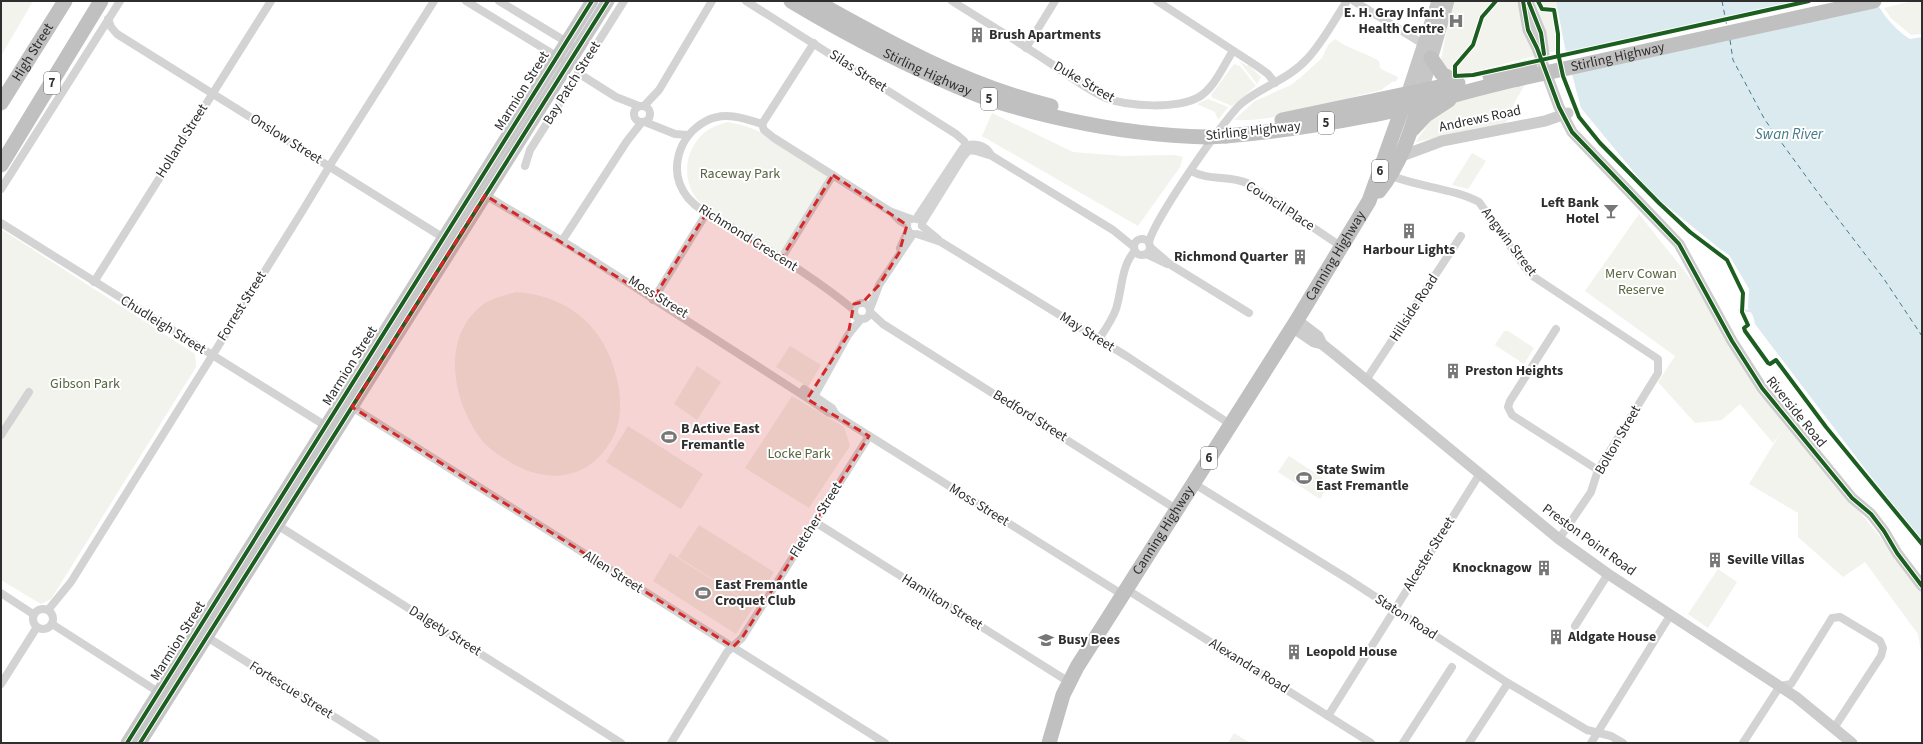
<svg xmlns="http://www.w3.org/2000/svg" width="1923" height="744" font-family="'Source Sans 3',sans-serif">
<rect width="100%" height="100%" fill="#fff"/>
<!-- green -->
<g fill="#f1f3ec">
<polygon points="1,1 33,1 1,56"/>
<polygon points="1455,1 1519,1 1535,56 1469,73 1451,73 1442,64 1441,60 1448,24"/>
<polygon points="1532,1 1556,1 1560,31 1559,50 1547,53"/>
<polygon points="1912,1 1919,1 1922,4 1922,34 1911,35 1891,18 1884,8"/>
<path d="M1335,39C1348,49 1365,52 1379,61L1380,68C1387,73 1393,74 1398,77L1397,81L1392,82L1381,90C1333,101 1283,122 1234,120L1255,101L1291,85L1301,77L1322,58L1328,45Z"/>
<polygon points="1239,61 1247,66 1249,65 1261,77 1257,84"/>
<polygon points="1234,64 1240,66 1256,86 1232,106 1213,98 1211,95"/>
<path d="M1524,82C1524,89 1519,94 1516,100C1511,108 1510,116 1505,124L1416,142L1430,121L1452,103Z"/>
<polygon points="1208,99 1228,107 1218,120 1215,112 1197,104"/>
<polygon points="992,113 1073,152 1123,156 1174,155 1183,157 1180,167 1138,226 982,136"/>
<path d="M728,122C766,128 797,154 830,175L780,253C761,242 703,211 694,195C686,182 685,164 691,151C700,133 709,127 728,122Z"/>
<polygon points="1472,153 1486,161 1468,189 1452,185"/>
<polygon points="1639,214 1713,307 1825,469 1922,589 1921,651 1918,634 1865,562 1843,577 1798,537 1798,513 1749,484 1783,429 1773,443 1740,404 1722,420 1695,423 1658,382 1675,356 1585,291"/>
<polygon points="1,229 195,354 196,367 51,599 41,604 1,580"/>
<path d="M516,292C570,296 605,327 617,379C621,396 622,417 615,433C596,475 557,486 517,466C506,460 494,453 485,444C454,408 439,341 480,307C490,298 504,296 516,292Z"/>
<polygon points="1504,331 1508,331 1534,348 1524,364 1495,345"/>
<polygon points="790,346 821,365 808,387 776,367"/>
<polygon points="697,366 721,382 697,420 674,404"/>
<polygon points="792,396 844,427 850,446 809,508 745,468"/>
<polygon points="628,426 703,474 681,509 606,462"/>
<polygon points="1289,456 1330,483 1320,499 1278,472"/>
<polygon points="699,525 774,572 754,605 678,557"/>
<polygon points="670,553 754,606 736,634 653,581"/>
<polygon points="1718,569 1737,582 1708,628 1688,614"/>
<polygon points="1234,733 1250,743 1228,743"/>
</g>
<!-- water -->
<path fill="#dbeaef" d="M1556,1H1876C1883,16 1896,30 1910,39L1922,37V540L1885,495L1755,324L1753,316L1748,308L1749,289L1729,255L1720,249L1652,194L1581,108L1565,48Z"/>
<!-- pier -->
<polygon fill="#fff" points="1804,1 1878,1 1569,72 1564,53"/>
<g fill="none" stroke-linecap="round" stroke-linejoin="round">
<!-- stream -->
<polyline stroke="#dbeaef" stroke-width="2" points="1739,310 1750,311"/>
<!-- ferry -->
<g stroke="#447989" stroke-width="1" stroke-dasharray="5 4" stroke-linecap="butt">
<polyline points="1722,1 1727,27"/>
<polyline points="1730,40 1733,60 1765,120 1816,190 1884,279 1922,336"/>
</g>
<!-- street -->
<g stroke="#d3d3d3" stroke-width="8">
<polyline points="466,1 561,59"/>
<polyline points="499,1 570,44"/>
<polyline points="746,1 956,134 964,141 969,150"/>
<path d="M952,1C983,21 1016,40 1047,61C1066,73 1085,89 1106,98C1129,107 1177,109 1199,97C1215,87 1223,66 1233,51"/>
<polyline points="1157,1 1257,66 1268,74 1275,83"/>
<polyline points="1354,1 1423,44"/>
<polyline points="108,19 111,27 117,34 447,240"/>
<polyline points="1026,48 1055,1"/>
<polyline points="578,73 616,97 639,106"/>
<circle cx="642" cy="114" r="8"/>
<polyline points="644,106 659,90 712,1"/>
<polyline points="645,122 675,134 688,135"/>
<path d="M762,124C744,118 724,111 706,121C678,136 667,172 688,198C702,214 721,220 738,231C778,256 818,280 854,310"/>
<polyline points="762,124 764,130 774,138 891,212 900,221 907,225"/>
<polyline points="762,124 814,43"/>
<polyline points="969,150 976,151 992,156 1113,230 1134,247"/>
<polyline points="525,166 530,150 624,1"/>
<path d="M1191,171C1209,181 1229,175 1247,183L1342,247"/>
<path d="M1389,175C1418,187 1452,188 1479,202L1527,270L1534,277L1658,359V373L1598,470L1591,492L1559,539"/>
<polyline points="1,189 120,1"/>
<polyline points="482,193 577,250 807,398 829,413 836,415 1123,595"/>
<polyline points="892,212 911,219"/>
<path d="M916,219L963,148C972,141 986,145 991,155"/>
<polyline points="1,223 326,426"/>
<polyline points="922,223 963,157 969,150"/>
<polyline points="922,226 938,239"/>
<polyline points="917,234 941,242 1128,357 1230,424"/>
<circle cx="1142" cy="247" r="8"/>
<polyline points="562,241 627,141 642,122"/>
<path d="M1149,243C1151,224 1225,117 1242,103C1263,86 1289,79 1307,59C1323,42 1334,20 1347,1"/>
<polyline points="1150,247 1171,265 1249,313"/>
<polyline points="900,248 908,230"/>
<polyline points="1146,254 1167,264"/>
<polyline points="781,259 833,175"/>
<polyline points="94,282 271,1"/>
<polyline points="653,300 706,214"/>
<circle cx="862" cy="311" r="8"/>
<polyline points="870,309 879,285 913,234"/>
<polyline points="870,312 883,324 1176,509"/>
<polyline points="1556,329 1510,401 1508,407 1512,415 1598,470"/>
<path d="M1099,339C1105,330 1112,320 1116,309C1122,291 1121,265 1135,251"/>
<polyline points="1366,380 1461,236"/>
<polyline points="804,389 832,408 836,415"/>
<polyline points="812,400 848,335 861,319"/>
<polyline points="349,405 885,743"/>
<polyline points="1,435 29,392"/>
<polyline points="1193,483 1348,579 1508,683 1587,730 1611,736 1623,743"/>
<polyline points="815,522 1069,682"/>
<polyline points="274,523 621,743"/>
<polyline points="1126,589 1371,743"/>
<polyline points="1,593 33,614"/>
<circle cx="43" cy="619" r="10"/>
<polyline points="48,610 71,582 303,210 332,162 434,1"/>
<polyline points="52,624 163,695"/>
<polyline points="1575,626 1608,574"/>
<polyline points="207,637 376,743"/>
<polyline points="1,684 37,627"/>
<polyline points="1328,716 1479,475"/>
<polyline points="671,743 727,652 742,638 869,436"/>
<polyline points="1403,743 1452,667"/>
<polyline points="1469,743 1508,683"/>
<polyline points="1591,743 1671,614"/>
<polyline points="1743,743 1780,686 1791,684 1832,618 1840,617 1880,641 1883,648 1881,656 1834,728"/>
</g>
<!-- secondary -->
<g stroke="#ccc" stroke-width="11">
<polyline points="1523,1 1528,30 1537,48 1559,107 1572,132 1679,244 1732,341 1762,388 1852,498 1871,514 1884,531 1897,553 1922,586"/>
<polyline points="1529,4 1541,33 1544,55"/>
<polyline points="1399,157 1442,141 1545,121 1568,113"/>
<polyline points="1297,320 1318,336 1322,344 1337,356 1559,539 1608,574 1796,697 1852,743"/>
<polyline points="1292,327 1314,342 1322,344"/>
</g>
<!-- primary -->
<g stroke="#c6c6c6" stroke-width="13">
<polyline points="1422,91 1448,1"/>
<polyline points="1407,95 1438,1"/>
<polyline points="127,743 592,1"/>
<polyline points="140,743 608,1"/>
</g>
<!-- highway -->
<g stroke="#c0c0c0" stroke-width="15">
<path id="s1" d="M791,1C851,37 913,69 978,95C1007,106 1037,113 1068,120C1114,130 1159,136 1206,137"/>
<path d="M815,1C890,43 967,86 1051,106"/>
<polyline points="1431,58 1442,74 1458,83"/>
<path id="s2" d="M1,103L65,1"/>
<polyline points="1282,120 1453,84"/>
<polyline points="1413,129 1426,115 1449,100"/>
<path d="M1226,136C1273,132 1321,125 1367,116C1418,107 1468,90 1518,79"/>
<polyline points="1,165 101,1"/>
<path d="M1379,191C1401,164 1412,129 1421,96"/>
<path id="s3" d="M1049,743L1063,695L1077,667L1297,320L1369,201L1407,95"/>
</g>
<!-- highway-bridge -->
<g stroke="#c0c0c0" stroke-width="15">
<polyline points="1490,76 1530,67"/>
<path id="s4" d="M1518,79L1874,1"/>
<polyline points="1206,137 1226,136"/>
</g>
<defs>
<g id="cycleway">
<polyline points="1496,1 1482,17 1473,45 1455,66 1455,76 1473,75 1809,1"/>
<polyline points="1523,1 1528,30 1537,48 1559,107 1572,132 1679,244 1732,341 1762,388 1852,498 1871,514 1884,531 1897,553 1922,586"/>
<polyline points="1538,1 1542,9 1554,10 1558,34 1558,53 1563,76 1579,117 1600,143 1659,203 1690,232 1727,260 1743,293 1742,312 1748,325 1744,328 1745,331 1768,363 1770,364 1776,360 1826,427 1922,544"/>
<polyline points="1529,3 1541,33 1544,54"/>
<polyline points="127,743 592,1"/>
<polyline points="140,743 608,1"/>
</g>
</defs>
<!-- cycleway casing -->
<use href="#cycleway" stroke="#fff" stroke-width="6"/>
<!-- cycleway -->
<use href="#cycleway" stroke="#1b5e20" stroke-width="4"/>
</g>
<!-- marked area -->
<path fill="#d62828" fill-opacity="0.2" stroke="#d62828" stroke-width="3" stroke-dasharray="8 5" stroke-linejoin="round" d="M833,175L907,225L899,253L879,285L863,302L854,304L848,335L807,399L869,436L742,638L733,647L352,407L485,195L653,299L706,214L781,259Z"/>
<!-- icons -->
<defs>
<symbol id="hospital-bare" viewBox="-9 -9 18 18"><path d="M-5-5h3v3.5h4V-5h3V5h-3V1.5h-4V5h-3Z" fill="#777" stroke="#fff" stroke-width="2.5" paint-order="stroke"/></symbol>
<symbol id="building-bare" viewBox="-9 -9 18 18"><path d="M-4-6H4V6H1V3H-1V6H-4ZM-2.5-4.3h1.7v1.8h-1.7ZM.8-4.3h1.7v1.8H.8ZM-2.5-1h1.7V.8h-1.7ZM.8-1h1.7V.8H.8Z" fill="#777" stroke="#fff" stroke-width="2.5" paint-order="stroke"/></symbol>
<symbol id="bar-bare" viewBox="-9 -9 18 18"><path d="M-6-5H6L.8 .8V4.5H3.5V6h-7V4.5H-.8V.8Z" fill="#777" stroke="#fff" stroke-width="2.5" paint-order="stroke"/></symbol>
<symbol id="stadium-bare" viewBox="-9 -9 18 18"><path d="M0-5a6.5 5 0 1 0 0 10a6.5 5 0 1 0 0-10ZM-3.5-1.8h7v3.6h-7Z" fill="#777" stroke="#fff" stroke-width="2.5" paint-order="stroke"/></symbol>
<symbol id="school-bare" viewBox="-9 -9 18 18"><path d="M0-5L7-2L0 1L-7-2ZM-4 1L0 2.5L4 1V4Q0 6-4 4Z" fill="#777" stroke="#fff" stroke-width="2.5" paint-order="stroke"/></symbol>
</defs>
<g fill-rule="evenodd">
<use href="#hospital-bare" x="1445" y="10" width="22" height="22"/>
<use href="#building-bare" x="966" y="24" width="22" height="22"/>
<use href="#bar-bare" x="1600" y="200" width="22" height="22"/>
<use href="#building-bare" x="1398" y="220" width="22" height="22"/>
<use href="#building-bare" x="1289" y="246" width="22" height="22"/>
<use href="#building-bare" x="1442" y="360" width="22" height="22"/>
<use href="#stadium-bare" x="658" y="426" width="22" height="22"/>
<use href="#stadium-bare" x="1293" y="467" width="22" height="22"/>
<use href="#building-bare" x="1704" y="549" width="22" height="22"/>
<use href="#building-bare" x="1533" y="557" width="22" height="22"/>
<use href="#stadium-bare" x="692" y="582" width="22" height="22"/>
<use href="#building-bare" x="1545" y="626" width="22" height="22"/>
<use href="#school-bare" x="1035" y="629" width="22" height="22"/>
<use href="#building-bare" x="1283" y="641" width="22" height="22"/>
</g>
<g text-anchor="middle" dominant-baseline="central" stroke-width="4" stroke-linejoin="round" paint-order="stroke">
<!-- shield labels -->
<g fill="#fff" stroke="#6d6d6d" stroke-width="1">
<rect x="44" y="72" width="16" height="22" rx="3"/>
<rect x="981" y="88" width="16" height="22" rx="3"/>
<rect x="1318" y="112" width="16" height="22" rx="3"/>
<rect x="1372" y="160" width="16" height="22" rx="3"/>
<rect x="1201" y="447" width="16" height="22" rx="3"/>
</g>
<g font-size="13" font-weight="bold" fill="#2e2e2e">
<text x="52" y="83">7</text>
<text x="989" y="99">5</text>
<text x="1326" y="123">5</text>
<text x="1380" y="171">6</text>
<text x="1209" y="458">6</text>
</g>
<!-- poi labels -->
<g font-size="14" font-weight="bold" fill="#2e2e2e" stroke="#fff" text-anchor="start">
<text x="1444" y="13" text-anchor="end">E. H. Gray Infant<tspan x="1444" dy="16">Health Centre</tspan></text>
<text x="989" y="35">Brush Apartments</text>
<text x="1599" y="203" text-anchor="end">Left Bank<tspan x="1599" dy="16">Hotel</tspan></text>
<text x="1409" y="250" text-anchor="middle">Harbour Lights</text>
<text x="1288" y="257" text-anchor="end">Richmond Quarter</text>
<text x="1465" y="371">Preston Heights</text>
<text x="681" y="429">B Active East<tspan x="681" dy="16">Fremantle</tspan></text>
<text x="1316" y="470">State Swim<tspan x="1316" dy="16">East Fremantle</tspan></text>
<text x="1727" y="560">Seville Villas</text>
<text x="1532" y="568" text-anchor="end">Knocknagow</text>
<text x="715" y="585">East Fremantle<tspan x="715" dy="16">Croquet Club</tspan></text>
<text x="1568" y="637">Aldgate House</text>
<text x="1058" y="640">Busy Bees</text>
<text x="1306" y="652">Leopold House</text>
</g>
<!-- street labels -->
<g font-size="14" fill="#2e2e2e" stroke="#fff">
<text stroke="none"><textPath href="#s2" startOffset="60">High Street</textPath></text>
<text stroke="none"><textPath href="#s4" startOffset="102">Stirling Highway</textPath></text>
<text transform="translate(858 71) rotate(33)">Silas Street</text>
<text stroke="none"><textPath href="#s1" startOffset="154">Stirling Highway</textPath></text>
<text transform="translate(1084 82) rotate(30)">Duke Street</text>
<text transform="translate(572 83) rotate(-58)">Bay Patch Street</text>
<text transform="translate(522 91) rotate(-58)">Marmion Street</text>
<text transform="translate(1480 119) rotate(-12)">Andrews Road</text>
<text transform="translate(1253 131) rotate(-6)">Stirling Highway</text>
<text transform="translate(286 139) rotate(32)">Onslow Street</text>
<text transform="translate(182 141) rotate(-58)">Holland Street</text>
<text transform="translate(1280 206) rotate(33)">Council Place</text>
<text transform="translate(748 238) rotate(32)">Richmond Crescent</text>
<text transform="translate(1509 242) rotate(53)">Angwin Street</text>
<text stroke="none"><textPath href="#s3" startOffset="567">Canning Highway</textPath></text>
<text transform="translate(658 297) rotate(32)">Moss Street</text>
<text transform="translate(242 306) rotate(-58)">Forrest Street</text>
<text transform="translate(1414 308) rotate(-57)">Hillside Road</text>
<text transform="translate(163 325) rotate(32)">Chudleigh Street</text>
<text transform="translate(1087 332) rotate(32)">May Street</text>
<text transform="translate(350 366) rotate(-58)">Marmion Street</text>
<text transform="translate(1796 412) rotate(51)">Riverside Road</text>
<text transform="translate(1030 416) rotate(32)">Bedford Street</text>
<text transform="translate(1618 440) rotate(-60)">Bolton Street</text>
<text transform="translate(979 505) rotate(32)">Moss Street</text>
<text transform="translate(816 520) rotate(-58)">Fletcher Street</text>
<text stroke="none"><textPath href="#s3" startOffset="243">Canning Highway</textPath></text>
<text transform="translate(1589 540) rotate(36)">Preston Point Road</text>
<text transform="translate(1429 554) rotate(-58)">Alcester Street</text>
<text transform="translate(613 572) rotate(32)">Allen Street</text>
<text transform="translate(942 602) rotate(32)">Hamilton Street</text>
<text transform="translate(1406 617) rotate(33)">Staton Road</text>
<text transform="translate(445 631) rotate(32)">Dalgety Street</text>
<text transform="translate(178 641) rotate(-58)">Marmion Street</text>
<text transform="translate(1249 666) rotate(32)">Alexandra Road</text>
<text transform="translate(291 690) rotate(32)">Fortescue Street</text>
</g>
<!-- park labels -->
<g font-size="14" fill="#576640" stroke="#fff">
<text x="740" y="174">Raceway Park</text>
<text x="1641" y="274">Merv Cowan<tspan x="1641" dy="16">Reserve</tspan></text>
<text x="85" y="384">Gibson Park</text>
<text x="799" y="454">Locke Park</text>
</g>
<!-- water labels -->
<g font-size="15" font-style="italic" fill="#447989" stroke="#fff">
<text x="1789" y="134">Swan River</text>
</g>
</g>
<!-- border -->
<rect width="1923" height="744" fill="none" stroke="#2e2e2e" stroke-width="4"/>
</svg>
